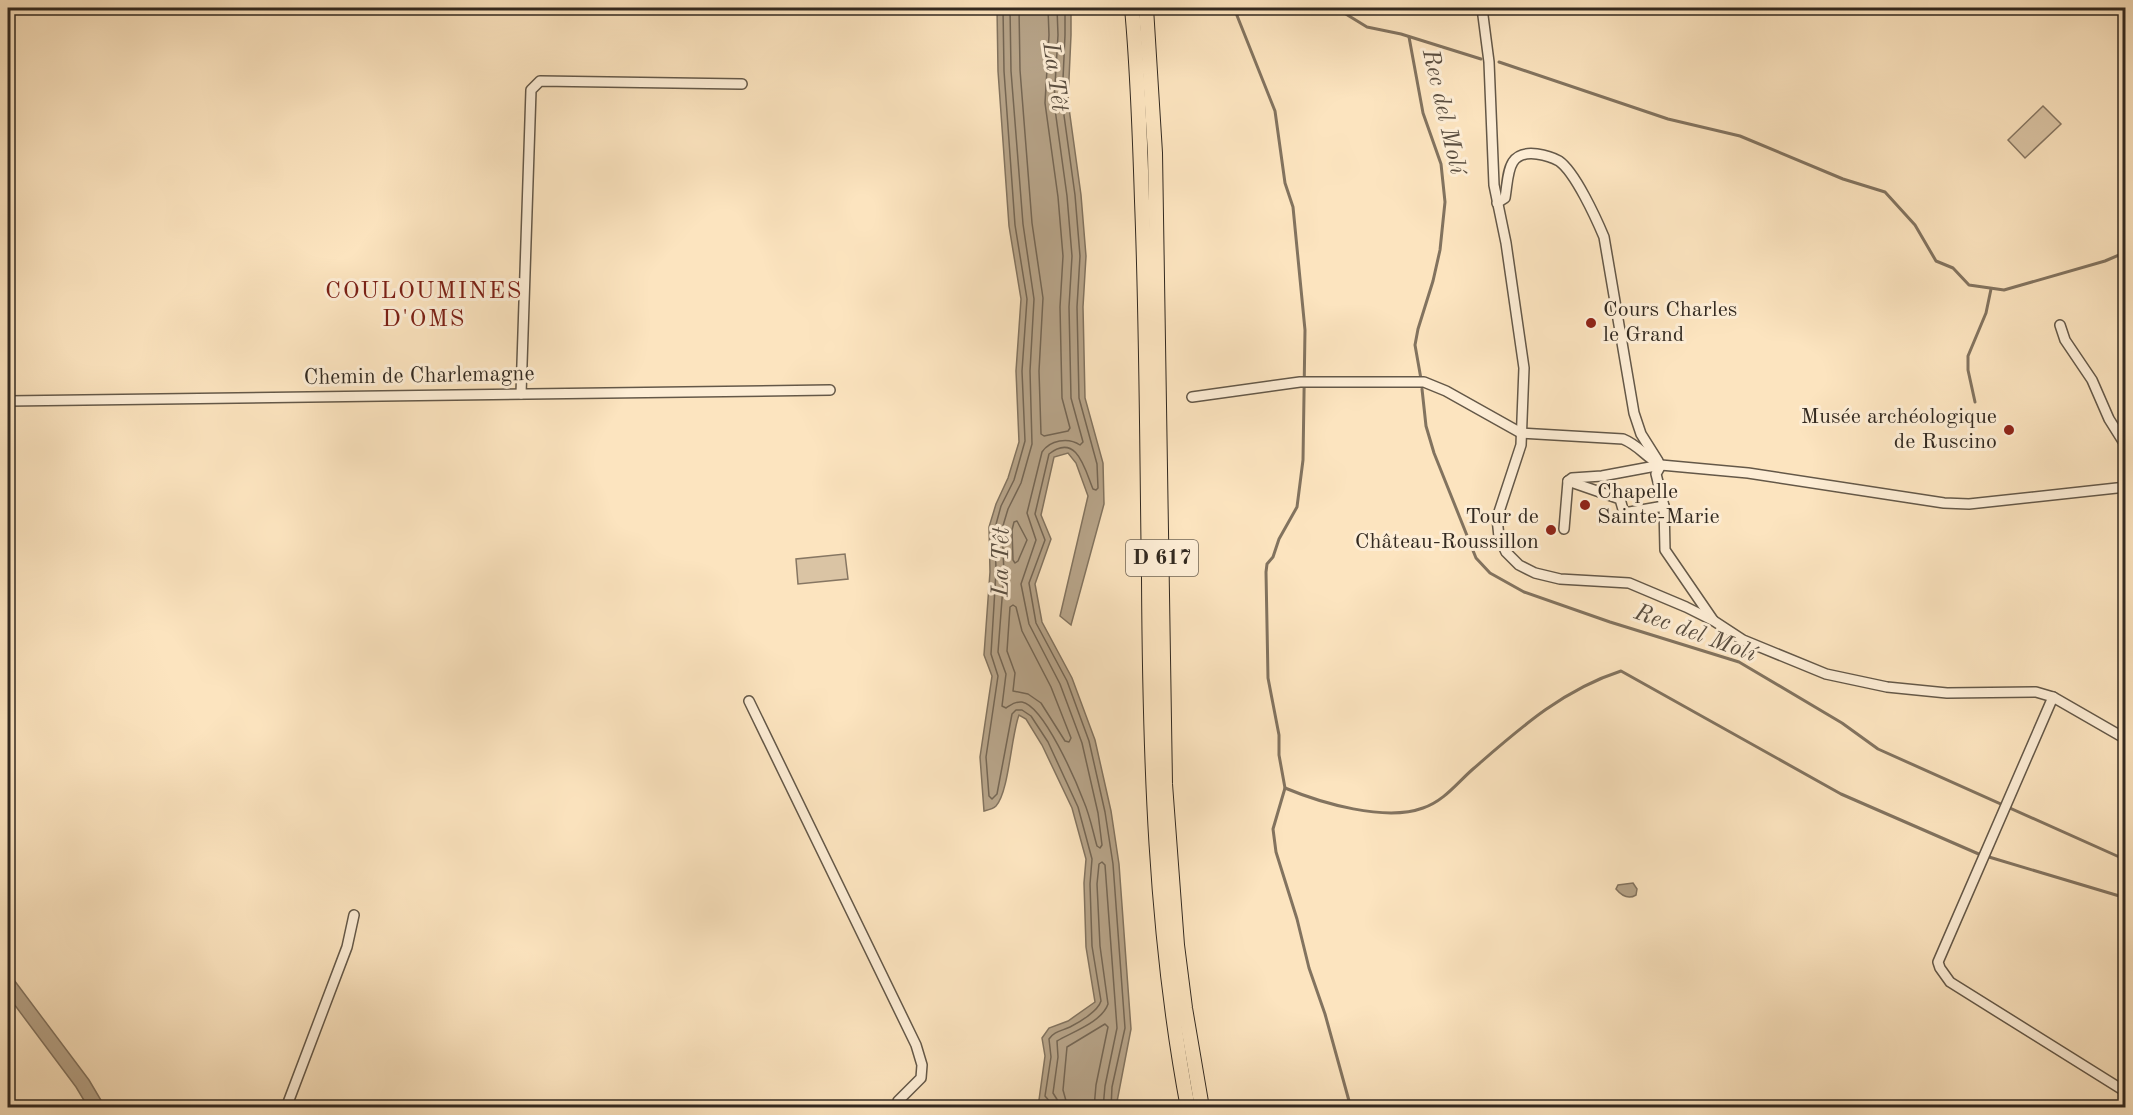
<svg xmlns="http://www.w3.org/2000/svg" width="2133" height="1115" font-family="'Old Standard TT',serif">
<rect width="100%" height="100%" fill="#fce4bf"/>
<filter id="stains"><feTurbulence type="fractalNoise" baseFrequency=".00333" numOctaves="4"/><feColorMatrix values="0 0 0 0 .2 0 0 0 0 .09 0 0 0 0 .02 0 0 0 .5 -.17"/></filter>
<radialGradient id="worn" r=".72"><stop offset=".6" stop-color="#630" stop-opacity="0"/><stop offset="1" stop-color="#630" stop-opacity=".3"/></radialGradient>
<!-- green -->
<g fill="#dac4a4" stroke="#867662" stroke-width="1.5">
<polygon points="2043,106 2061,124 2025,158 2008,140"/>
<polygon points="845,554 848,579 798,584 796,559"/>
</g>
<!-- water -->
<g fill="#b7a489" stroke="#82735f" stroke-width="1.5">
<path d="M997,8H1071V35L1068,101L1081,195L1086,256L1083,307L1085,398L1103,463L1104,504L1071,625L1060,616L1088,496L1076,463L1068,453L1054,457L1041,515L1051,539L1035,584L1042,622L1072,678L1095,740L1111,811L1119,864L1131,1029L1116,1107H1048L1039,1100L1045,1056L1042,1038L1049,1028L1068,1021L1095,1002L1086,947L1084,883L1086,859L1072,808L1042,745L1026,719L1019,715C1011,736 1009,792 996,806C993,809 988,810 984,811L980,757L992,676L984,655L990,572L989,527L996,504L1008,478L1019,442L1016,371L1021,299L1009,226L998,71Z"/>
<path d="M1633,883L1637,889L1636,895C1628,900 1621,895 1616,889L1618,885Z"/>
<polygon points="8,972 89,1080 105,1107 88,1107 76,1087 8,996"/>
</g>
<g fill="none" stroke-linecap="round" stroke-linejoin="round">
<!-- shore -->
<g stroke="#746654" stroke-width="1.5">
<path d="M1003,8L1004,71L1015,225L1027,299L1022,371L1025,441L1014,480L1001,506L995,528L996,572L991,654L998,676L986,757L989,796L992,799L997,794L1012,714L1016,710H1022L1031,716L1048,742L1078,807L1092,859L1090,884L1092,946L1101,1001C1098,1011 1080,1022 1070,1027C1062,1031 1054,1031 1049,1039L1051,1057L1045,1096L1051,1103V1108"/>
<path d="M1010,8L1011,71L1023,224L1034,299L1030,371L1032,444L1021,483L1008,509L1002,529L1004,573L998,652L1006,674L1002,706L1006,708C1011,705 1015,701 1022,702C1044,706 1076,781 1084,802C1090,816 1093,832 1097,846L1100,848L1102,845L1098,813L1082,743L1060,684L1029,624L1021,584L1036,540L1027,513L1042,452C1050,440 1068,437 1080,445L1083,442L1071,398L1069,307L1072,256L1067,196L1054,102L1058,35L1057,8"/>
<polyline points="1019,8 1020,70 1032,223 1043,298 1039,371 1041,434 1044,436 1068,431 1070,428 1062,398 1060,307 1063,256 1058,197 1045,103 1049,35 1048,8"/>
<path d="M1065,8V35L1062,101L1075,195L1080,256L1077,307L1079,398L1097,464L1098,488L1096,490L1093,489C1085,470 1077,432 1049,454L1035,514L1045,540L1029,583L1036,623L1067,681L1089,741L1105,812L1113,864L1125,1028L1112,1087L1111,1108"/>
<polygon points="1017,521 1027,540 1018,561 1015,563 1013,560 1012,530 1014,522"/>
<polygon points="1013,605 1016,607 1022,631 1051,687 1071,738 1069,742 1065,741 1041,703 1028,694 1013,691 1015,673 1007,651 1010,607"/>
<path d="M1059,1108L1058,1101L1053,1093L1058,1057L1057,1041C1072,1032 1102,1022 1108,1004L1100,946L1097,884L1099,864L1102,862L1105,865L1117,1028L1105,1086L1103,1108"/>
<polyline points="1068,1108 1063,1090 1067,1047 1105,1024 1108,1027 1096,1085 1094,1108"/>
</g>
<!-- stream -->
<g stroke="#82735f" stroke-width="3">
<polyline points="1234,8 1275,111 1285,183 1293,207 1305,330 1303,460 1297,507 1279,539 1273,557 1267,564 1266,572 1268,678 1279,735 1279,755 1285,788 1273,829 1276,852 1297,919 1309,968 1325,1014 1351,1108"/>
<polyline points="1336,8 1367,27 1401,34 1481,59"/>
<polyline points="1409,37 1423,113 1441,164 1445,202 1440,250 1433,281 1418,329 1415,345 1421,379"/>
<polyline points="1499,62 1668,119 1740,136 1843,179 1885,192 1915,225 1936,261 1953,268 1969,285 2004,290 2105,261 2126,252"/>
<polyline points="1422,389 1426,426 1434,453 1476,558 1490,573 1524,592 1610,622 1739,662 1842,723 1878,749 2126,860"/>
<polyline points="1975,402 1968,370 1968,356 1986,313 1991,289"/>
<path d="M1285,788C1321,803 1385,822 1423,808C1444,801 1457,783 1473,769C1519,729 1562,690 1621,671L1841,794L1981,855"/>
<polyline points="1989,857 2126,898"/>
</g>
<defs>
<g id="minor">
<polyline points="1482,8 1489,62 1494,185 1506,243 1524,368 1521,445 1497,518 1499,537 1506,552 1519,565 1535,573 1560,579 1629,583 1686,607 1714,621 1743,640 1826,674 1887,687 1947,693 2036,692 2053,697 2126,739"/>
<path d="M1497,203L1505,198C1509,175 1506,150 1537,154C1544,155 1552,157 1559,161C1575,172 1596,218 1604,237L1634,413L1641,434L1658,461"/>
<polyline points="2060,325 2065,340 2092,380 2109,419 2126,446"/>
<polyline points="521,394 531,90 540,81 742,84"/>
<path d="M1192,397L1300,382H1424L1446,391L1521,433L1623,439C1640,446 1645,457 1661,465"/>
<polyline points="8,401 830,390"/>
<polyline points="1661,465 1656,474 1664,506 1665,550 1713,620"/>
<polyline points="1568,481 1620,499 1624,513 1664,506"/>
<polyline points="1564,529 1568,481 1572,478 1602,476 1661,465 1748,473 1944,503 1969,504 2126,487"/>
<polyline points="2053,697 1938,962 1940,968 1950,982 2126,1092"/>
<polyline points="749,701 916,1045 922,1065 921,1078 898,1101 897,1108"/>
<polyline points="286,1108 347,947 354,915"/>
</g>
<g id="highway">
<path d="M1132,8C1138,72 1140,136 1142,201C1147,327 1147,452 1149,578C1150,755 1155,933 1188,1108"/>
<polyline points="1146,8 1155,153 1165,784 1177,945 1185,1008 1202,1108"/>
</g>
</defs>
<!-- minor casing -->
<use href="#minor" stroke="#645848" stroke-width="12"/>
<!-- highway casing -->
<use href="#highway" stroke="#322920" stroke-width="16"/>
<!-- minor -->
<use href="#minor" stroke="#fdedd5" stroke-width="9"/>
<!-- highway -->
<use href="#highway" stroke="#fce4bf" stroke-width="14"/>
</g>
<!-- markers -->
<g fill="#8f2418" stroke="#fdedd5" stroke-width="2">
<circle cx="1591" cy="323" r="6"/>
<circle cx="2009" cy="430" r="6"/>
<circle cx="1585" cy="505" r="6"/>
<circle cx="1551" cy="530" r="6"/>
</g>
<g text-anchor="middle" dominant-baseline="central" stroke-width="6" stroke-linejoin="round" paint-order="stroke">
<!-- shield labels -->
<rect fill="#fdedd5" stroke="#6f6456" stroke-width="1.5" x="1126" y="540" width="72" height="36" rx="4.5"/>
<g font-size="21" font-weight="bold" fill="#322920">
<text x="1162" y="558">D 617</text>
</g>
<!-- poi labels -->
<g font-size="22" fill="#322920" stroke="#fdedd5" text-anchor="start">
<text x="1603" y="310">Cours Charles<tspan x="1603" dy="25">le Grand</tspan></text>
<text x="1997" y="417" text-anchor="end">Musée archéologique<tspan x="1997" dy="25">de Ruscino</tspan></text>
<text x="1597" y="492">Chapelle<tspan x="1597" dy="25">Sainte-Marie</tspan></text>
<text x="1539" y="517" text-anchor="end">Tour de<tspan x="1539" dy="25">Château-Roussillon</tspan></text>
</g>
<!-- street labels -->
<g font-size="22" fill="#322920" stroke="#fdedd5">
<text transform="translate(419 376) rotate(-1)">Chemin de Charlemagne</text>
</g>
<!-- water labels -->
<g font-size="24" font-style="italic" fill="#5a4e40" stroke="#fdedd5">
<text transform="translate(1054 77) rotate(82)">La Têt</text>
<text transform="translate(1443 112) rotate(77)">Rec del Molí</text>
<text transform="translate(1002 562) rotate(-89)">La Têt</text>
<text transform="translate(1695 634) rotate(20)">Rec del Molí</text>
</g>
<!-- neighbourhood labels -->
<g font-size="24" letter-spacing="1.5" fill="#7a1f14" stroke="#fdedd5">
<text x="424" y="292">COULOUMINES<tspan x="424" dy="28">D'OMS</tspan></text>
</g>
</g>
<!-- margin -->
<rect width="2133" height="1115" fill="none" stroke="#fce4bf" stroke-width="30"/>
<rect x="9" y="9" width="2115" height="1097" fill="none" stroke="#322920" stroke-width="3"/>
<rect x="15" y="15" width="2103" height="1085" fill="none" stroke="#322920" stroke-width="1.5"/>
<rect width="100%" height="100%" filter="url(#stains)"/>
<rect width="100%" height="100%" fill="url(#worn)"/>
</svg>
